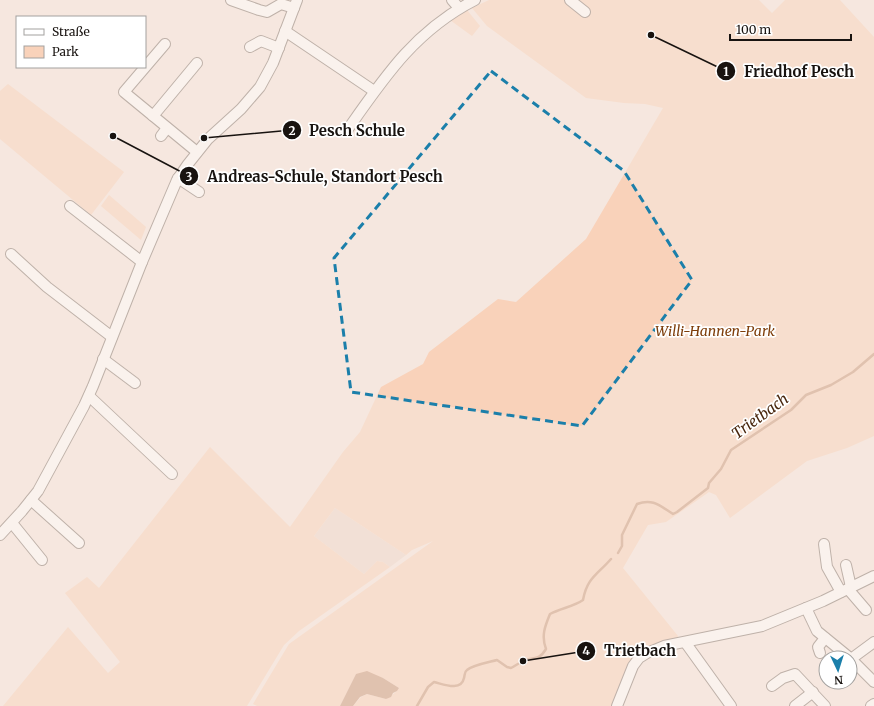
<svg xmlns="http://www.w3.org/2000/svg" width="874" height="706" font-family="Merriweather,serif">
<rect width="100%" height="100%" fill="#f5e7df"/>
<!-- built -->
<polygon fill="#edd8cc" points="335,508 406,555 390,567 383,562 377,561 364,574 314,536"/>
<!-- green -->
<g fill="#f9d2ba">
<path d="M489,0H759L772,13L785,0H840L874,37V436L847,448L807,461L730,518L716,495L709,492L666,522L648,525L623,568L678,636L677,639C665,641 648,645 638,652C625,663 619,690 614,706H353L361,697L367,694L386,699C390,696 396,693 399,688L383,678L356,674L340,706H257L253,704L289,644L433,541L412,550L406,555L335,508L314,536L364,574L377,561L383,562L390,567L299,631L284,645L247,706H3L68,627L108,673L120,662L65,593L87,577L99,588L210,447L290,527L343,452L360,432L381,387L423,364L429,352L498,299L516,302L586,239L663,108L645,104L624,103L586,98L487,26L472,8Z"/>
<polygon points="467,10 480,26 472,36 450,20"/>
<polygon points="8,84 124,172 91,215 0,139 0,91"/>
<polygon points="109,195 146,227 141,240 101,206"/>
</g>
<!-- water -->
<polygon fill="#c69475" points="367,671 383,678 399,688 397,691 393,693 391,697 386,699 367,694 360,697 353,706 340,706 356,674"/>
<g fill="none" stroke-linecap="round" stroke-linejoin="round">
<!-- stream -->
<g stroke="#c69475" stroke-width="2.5">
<path d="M618,553L622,546V535L637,504C653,498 660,506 673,514L677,512L708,488L709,483L721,469L731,450L791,410L806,395L831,385L853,372L874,354"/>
<path d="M417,706L428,687L434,682C443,684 461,692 464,678C465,675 464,672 467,670C473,665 490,662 497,660L507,667L511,668C515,666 519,663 523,661C534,656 538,662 546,649C541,636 545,626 550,614C561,608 573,607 583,600C587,578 597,575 611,559"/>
</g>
<defs>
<g id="minor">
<polyline points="231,0 259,10 267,12 281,4 294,8"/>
<polyline points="452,0 459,8"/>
<polyline points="570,0 585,12"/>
<polyline points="285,31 374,91"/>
<polyline points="165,44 124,92 197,152"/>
<polyline points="250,47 261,41 279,48"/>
<polyline points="153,116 197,63"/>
<path d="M348,129C385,76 416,30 475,0"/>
<polyline points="161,136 167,128"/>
<polyline points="178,178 199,192"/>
<polyline points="70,206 142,262"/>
<polyline points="11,254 47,287 112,337"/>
<polyline points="103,359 135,383"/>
<polyline points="89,396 172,474"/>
<polyline points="31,500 79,543"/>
<polyline points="12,523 42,560"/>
<polyline points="0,535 22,511 38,491 84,406 93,386 142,262 177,180 188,164 208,139 241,109 260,87 273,63 297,0"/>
<polyline points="824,544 827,567 841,592"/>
<polyline points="846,565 851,587"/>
<polyline points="848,589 866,610"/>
<polyline points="806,608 817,631 850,658"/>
<polyline points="685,642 731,706"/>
<polyline points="820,653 818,647 825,638"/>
<polyline points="850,658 874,682"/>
<polyline points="851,659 874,642"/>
<polyline points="772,686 783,678 795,674 825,706"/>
<polyline points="617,706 633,666 639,658 647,653 664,646 762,626 823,601 874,576"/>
<polyline points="795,706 813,692"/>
<polyline points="871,706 874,704"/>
</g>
</defs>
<!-- minor casing -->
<use href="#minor" stroke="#7c7069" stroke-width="12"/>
<!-- minor -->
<use href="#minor" stroke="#fff" stroke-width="10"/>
</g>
<!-- marked area -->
<path d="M0 0H874V706H0ZM491,71L624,171L692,280L582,426L351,392L334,258Z" fill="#f5e7df" fill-opacity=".55" fill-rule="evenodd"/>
<path fill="none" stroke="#1b7faa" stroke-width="3" stroke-dasharray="8 5" stroke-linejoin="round" d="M491,71L624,171L692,280L582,426L351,392L334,258Z"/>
<g text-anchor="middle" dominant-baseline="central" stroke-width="3.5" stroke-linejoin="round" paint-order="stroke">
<!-- park labels -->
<g font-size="14" font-style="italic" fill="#7e3e0b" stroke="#fff">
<text x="715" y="331">Willi-Hannen-Park</text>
</g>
<!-- water labels -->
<g font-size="15" font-style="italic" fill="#49270e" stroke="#fff">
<text transform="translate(760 416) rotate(-36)">Trietbach</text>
</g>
</g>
<!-- callouts -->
<path fill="none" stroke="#181310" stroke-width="1.5" d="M651 35L726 71M204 138L292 130M113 136L189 176M523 661L586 651"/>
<g fill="#181310" stroke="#fff" stroke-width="1.5">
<circle cx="651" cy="35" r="4"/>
<circle cx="204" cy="138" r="4"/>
<circle cx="113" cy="136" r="4"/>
<circle cx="523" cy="661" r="4"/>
<circle cx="726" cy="71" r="10"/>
<circle cx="292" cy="130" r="10"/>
<circle cx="189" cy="176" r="10"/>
<circle cx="586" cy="651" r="10"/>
</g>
<g font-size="12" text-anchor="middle" font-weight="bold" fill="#fff">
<text x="726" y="76">1</text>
<text x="292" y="135">2</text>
<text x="189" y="181">3</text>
<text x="586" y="655">4</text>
</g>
<g font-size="15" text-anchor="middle" font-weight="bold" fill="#181310" stroke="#fff" stroke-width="3.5" stroke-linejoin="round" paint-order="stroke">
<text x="799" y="77">Friedhof Pesch</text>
<text x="357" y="136">Pesch Schule</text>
<text x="325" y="182">Andreas-Schule, Standort Pesch</text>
<text x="640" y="656">Trietbach</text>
</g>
<!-- legend -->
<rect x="16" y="16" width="130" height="52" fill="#ffffff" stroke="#a3a19f"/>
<rect x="24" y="29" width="20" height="6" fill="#ffffff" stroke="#a3a19f"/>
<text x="52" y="36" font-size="12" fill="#181310">Straße</text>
<rect x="24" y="46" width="20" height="12" fill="#f9d2ba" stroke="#a3a19f"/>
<text x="52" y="56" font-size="12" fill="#181310">Park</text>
<!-- north arrow -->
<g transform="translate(838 670) rotate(176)"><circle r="19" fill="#ffffff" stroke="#a3a19f"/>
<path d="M0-3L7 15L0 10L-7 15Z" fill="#1b7faa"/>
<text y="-6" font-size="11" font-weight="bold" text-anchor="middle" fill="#181310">N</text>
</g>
<!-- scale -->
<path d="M730 34v6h121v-6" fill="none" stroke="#181310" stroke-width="2"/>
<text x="736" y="34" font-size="12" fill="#181310" stroke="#ffffff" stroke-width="3" paint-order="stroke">100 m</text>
</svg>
